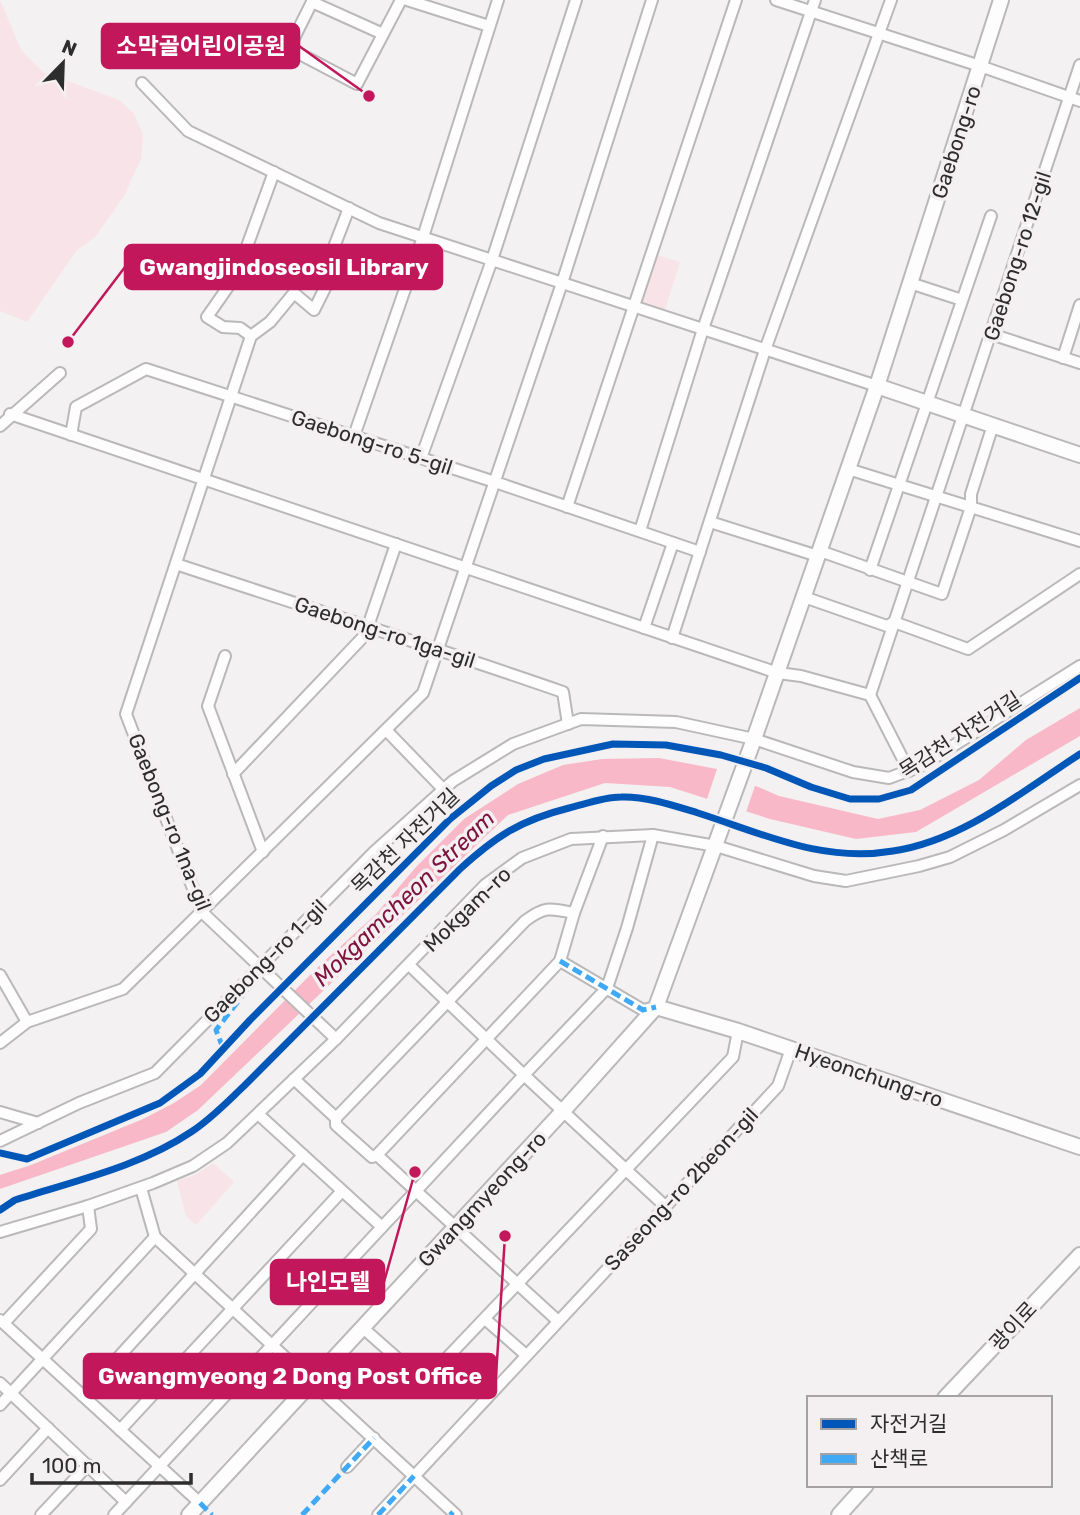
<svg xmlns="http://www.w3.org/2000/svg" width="1080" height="1515" font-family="Rubik,'Noto Sans KR',sans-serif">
<rect width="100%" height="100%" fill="#f3f1f2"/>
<!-- green -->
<g fill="#f8e3e8">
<polygon points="0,0 21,50 43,72 119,100 134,114 143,135 141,159 124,196 96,236 76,251 27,322 0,311"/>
<polygon points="657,255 680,262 663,316 639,308"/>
<polygon points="213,1163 234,1182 196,1225 186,1216 177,1181 195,1175"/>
</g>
<!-- water -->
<polygon fill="#f9b8c8" points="1080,708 1080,736 916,832 856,839 770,819 670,787 605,783 508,815 198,1110 166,1132 0,1189 0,1175 31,1165 143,1119 174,1103 201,1085 318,967 376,914 416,867 464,819 518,784 563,765 602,759 659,758 717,769 779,796 878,819 920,810 979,780 1026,740"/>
<!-- pier -->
<polygon fill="#f3f1f2" points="718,766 756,783 745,815 706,802"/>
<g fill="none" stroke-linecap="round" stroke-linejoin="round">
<defs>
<g id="street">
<polyline points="407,0 489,26"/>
<polyline points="776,0 980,66 1080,101"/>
<polyline points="312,2 383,34"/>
<polyline points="258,32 357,84 401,0"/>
<polyline points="289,48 313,0"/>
<polyline points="142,83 188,131 379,223 877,386"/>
<polyline points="910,283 962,300"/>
<polyline points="991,334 1080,363"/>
<polyline points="251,336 240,328 223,327 207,317 237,274 274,172"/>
<polyline points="1063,358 1080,305"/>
<polyline points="10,414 778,673 801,676 870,695 909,771"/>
<polyline points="0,426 60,373"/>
<polyline points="71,435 76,407 146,369 495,482 700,552"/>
<polyline points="354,436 423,237 498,0"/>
<polyline points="421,458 492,260 576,0"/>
<polyline points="848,469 1080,541"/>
<polyline points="567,507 736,0"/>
<polyline points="710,522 818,556"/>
<polyline points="640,531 703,329 815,0"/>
<polyline points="820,551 942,594 971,507 971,494 993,425"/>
<path d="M176,564C305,607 434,647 563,692L568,724"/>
<polyline points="870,570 991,216"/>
<polyline points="804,597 887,626 894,622 968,649 1080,574"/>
<polyline points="644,628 673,543"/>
<polyline points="672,638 765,350 891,0"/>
<polyline points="225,656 208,706 263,852"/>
<polyline points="870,695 1080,65"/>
<polyline points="386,730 443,789"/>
<polyline points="233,774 365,635 396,544"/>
<polyline points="653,835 627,928 607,988 524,1075 665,1206"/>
<polyline points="560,961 643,1010 656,1007"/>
<polyline points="0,975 27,1022 123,989 423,693 562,283 652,0"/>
<polyline points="336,1039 202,912 126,714 251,336 270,322 294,293 314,310 328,282 329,260 349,208"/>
<polyline points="0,1043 27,1022"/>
<polyline points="294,1079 336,1118 336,1125 372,1157 377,1155 416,1191 524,1075 409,965"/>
<polyline points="0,1112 38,1123"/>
<path d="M336,1118L525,921C545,906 550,908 574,913"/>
<polyline points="0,1141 79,1103 155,1073 374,852 453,781 513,744 581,719 676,722 754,739 853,772 889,778 921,766 1080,666"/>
<polyline points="377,1155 560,961 574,913 603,836"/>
<polyline points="141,1188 155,1237 456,1515"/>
<polyline points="382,1227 416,1191 558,1321"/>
<polyline points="0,1232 88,1206 153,1183 193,1166 227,1143 336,1039 485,885 522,858 571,839 653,835 716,846 814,876 846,881 919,866 950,857 1004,830 1080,785"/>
<polyline points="485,1319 526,1355"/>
<polyline points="0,1320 200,1503"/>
<polyline points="4,1323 91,1229 88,1206"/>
<polyline points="363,1328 424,1382 733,1057 738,1031"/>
<polyline points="0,1383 126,1502"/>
<polyline points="83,1396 303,1155"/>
<polyline points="0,1405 155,1237"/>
<polyline points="120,1430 342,1191"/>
<polyline points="347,1467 374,1438"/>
<polyline points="0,1480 48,1428"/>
<polyline points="41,1515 88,1465"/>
<polyline points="114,1515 382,1227 258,1114"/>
<polyline points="378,1515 778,1086 791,1049"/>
</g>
<g id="secondary">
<polyline points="877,386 1080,455"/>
<polyline points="656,1007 738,1031 1080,1147"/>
<polyline points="945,1398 1080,1255"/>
<polyline points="189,1515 564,1110 656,1007 754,739 877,386 1001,0"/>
<polyline points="839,1515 866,1485"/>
</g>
</defs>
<!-- street casing -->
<use href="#street" stroke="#bab8b9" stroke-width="14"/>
<!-- secondary casing -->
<use href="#secondary" stroke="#bab8b9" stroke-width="18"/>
<!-- street -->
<use href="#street" stroke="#fdfdfd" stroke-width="10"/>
<!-- secondary -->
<use href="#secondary" stroke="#fdfdfd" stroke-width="14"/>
<!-- quiet -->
<g stroke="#3fa9f5" stroke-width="5" stroke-dasharray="10 5" stroke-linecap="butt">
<polyline points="560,961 643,1010 656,1007"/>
<polyline points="223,1048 216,1030 252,983 254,972"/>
<polyline points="200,1503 212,1515"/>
<polyline points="302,1515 374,1438"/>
<polyline points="378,1515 414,1476"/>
<polyline points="450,1515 453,1512"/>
</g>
<defs>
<g id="cycleway">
<polyline points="0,1153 27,1159 160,1103 200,1074 250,1020 450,819 491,786 516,770 544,759 613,744 666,745 721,755 766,768 811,787 850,799 879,799 911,790 1080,678"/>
<path d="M0,1210L15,1200C73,1181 139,1167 191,1132C211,1119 227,1102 244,1086L460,869C496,836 521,820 569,808C585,804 604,797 621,797C646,796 675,806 698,813C764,834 822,863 893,851C962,841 1023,791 1080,754"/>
</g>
</defs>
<!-- cycleway casing -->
<use href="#cycleway" stroke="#f4f0f1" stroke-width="11"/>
<!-- cycleway -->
<use href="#cycleway" stroke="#0057b8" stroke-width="7"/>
</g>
<g text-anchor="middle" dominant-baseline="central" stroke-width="7" stroke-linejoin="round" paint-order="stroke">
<!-- street labels -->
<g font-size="21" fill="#2e2d2d" stroke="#f4f0f1">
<text transform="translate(956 142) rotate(-72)">Gaebong-ro</text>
<text transform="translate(1017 256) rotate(-72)">Gaebong-ro 12-gil</text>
<text transform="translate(372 442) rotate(18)">Gaebong-ro 5-gil</text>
<text transform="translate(385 632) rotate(18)">Gaebong-ro 1ga-gil</text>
<text transform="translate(960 735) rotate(-33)">목감천 자전거길</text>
<text transform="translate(170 822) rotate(68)">Gaebong-ro 1na-gil</text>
<text transform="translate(405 841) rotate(-44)">목감천 자전거길</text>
<text transform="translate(467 909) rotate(-44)">Mokgam-ro</text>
<text transform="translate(265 961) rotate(-45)">Gaebong-ro 1-gil</text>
<text transform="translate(869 1075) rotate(19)">Hyeonchung-ro</text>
<text transform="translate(681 1189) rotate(-47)">Saseong-ro 2beon-gil</text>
<text transform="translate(482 1199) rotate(-47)">Gwangmyeong-ro</text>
<text transform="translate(1013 1326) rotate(-47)">광이로</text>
</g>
<!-- water labels -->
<g font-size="23" font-style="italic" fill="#7e123d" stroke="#f4f0f1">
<text transform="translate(404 898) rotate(-44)">Mokgamcheon Stream</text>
</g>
</g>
<!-- callouts -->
<path fill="none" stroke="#c2185b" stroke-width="2.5" d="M369 96L299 46M68 342L125 267M415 1172L384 1282M505 1236L496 1376"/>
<g fill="#c2185b" stroke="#f4f0f1" stroke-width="2.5">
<circle cx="369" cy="96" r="7"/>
<circle cx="68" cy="342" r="7"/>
<circle cx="415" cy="1172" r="7"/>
<circle cx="505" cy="1236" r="7"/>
</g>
<g fill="#c2185b" stroke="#c2185b" stroke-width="2.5">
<rect x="102" y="24" width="197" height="44" rx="7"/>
<rect x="125" y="245" width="317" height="44" rx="7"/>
<rect x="271" y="1260" width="113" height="44" rx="7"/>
<rect x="84" y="1354" width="412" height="44" rx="7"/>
</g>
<g font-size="23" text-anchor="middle" font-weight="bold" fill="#fff">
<text x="201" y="54">소막골어린이공원</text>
<text x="284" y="275">Gwangjindoseosil Library</text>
<text x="328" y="1290">나인모텔</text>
<text x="290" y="1384">Gwangmyeong 2 Dong Post Office</text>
</g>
<!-- legend -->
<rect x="807" y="1396" width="245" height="91" fill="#f4f0f1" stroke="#a5a2a3" stroke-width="2"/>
<rect x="821" y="1419" width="35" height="10" fill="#0057b8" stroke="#a5a2a3" stroke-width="2"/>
<text x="870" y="1431" font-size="21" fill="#2e2d2d">자전거길</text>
<rect x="821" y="1454" width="35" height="10" fill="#3fa9f5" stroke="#a5a2a3" stroke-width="2"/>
<text x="870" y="1466" font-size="21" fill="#2e2d2d">산책로</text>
<!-- north arrow -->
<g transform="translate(63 63) rotate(23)" stroke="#f4f0f1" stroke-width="5" paint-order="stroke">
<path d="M0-5L12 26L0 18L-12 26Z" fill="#2e2d2d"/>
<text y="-10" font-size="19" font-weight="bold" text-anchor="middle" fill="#2e2d2d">N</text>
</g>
<!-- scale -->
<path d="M32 1473v10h159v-10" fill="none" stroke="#2e2d2d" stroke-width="3.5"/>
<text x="42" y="1473" font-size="21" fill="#2e2d2d" stroke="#f4f0f1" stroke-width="5" paint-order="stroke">100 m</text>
</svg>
